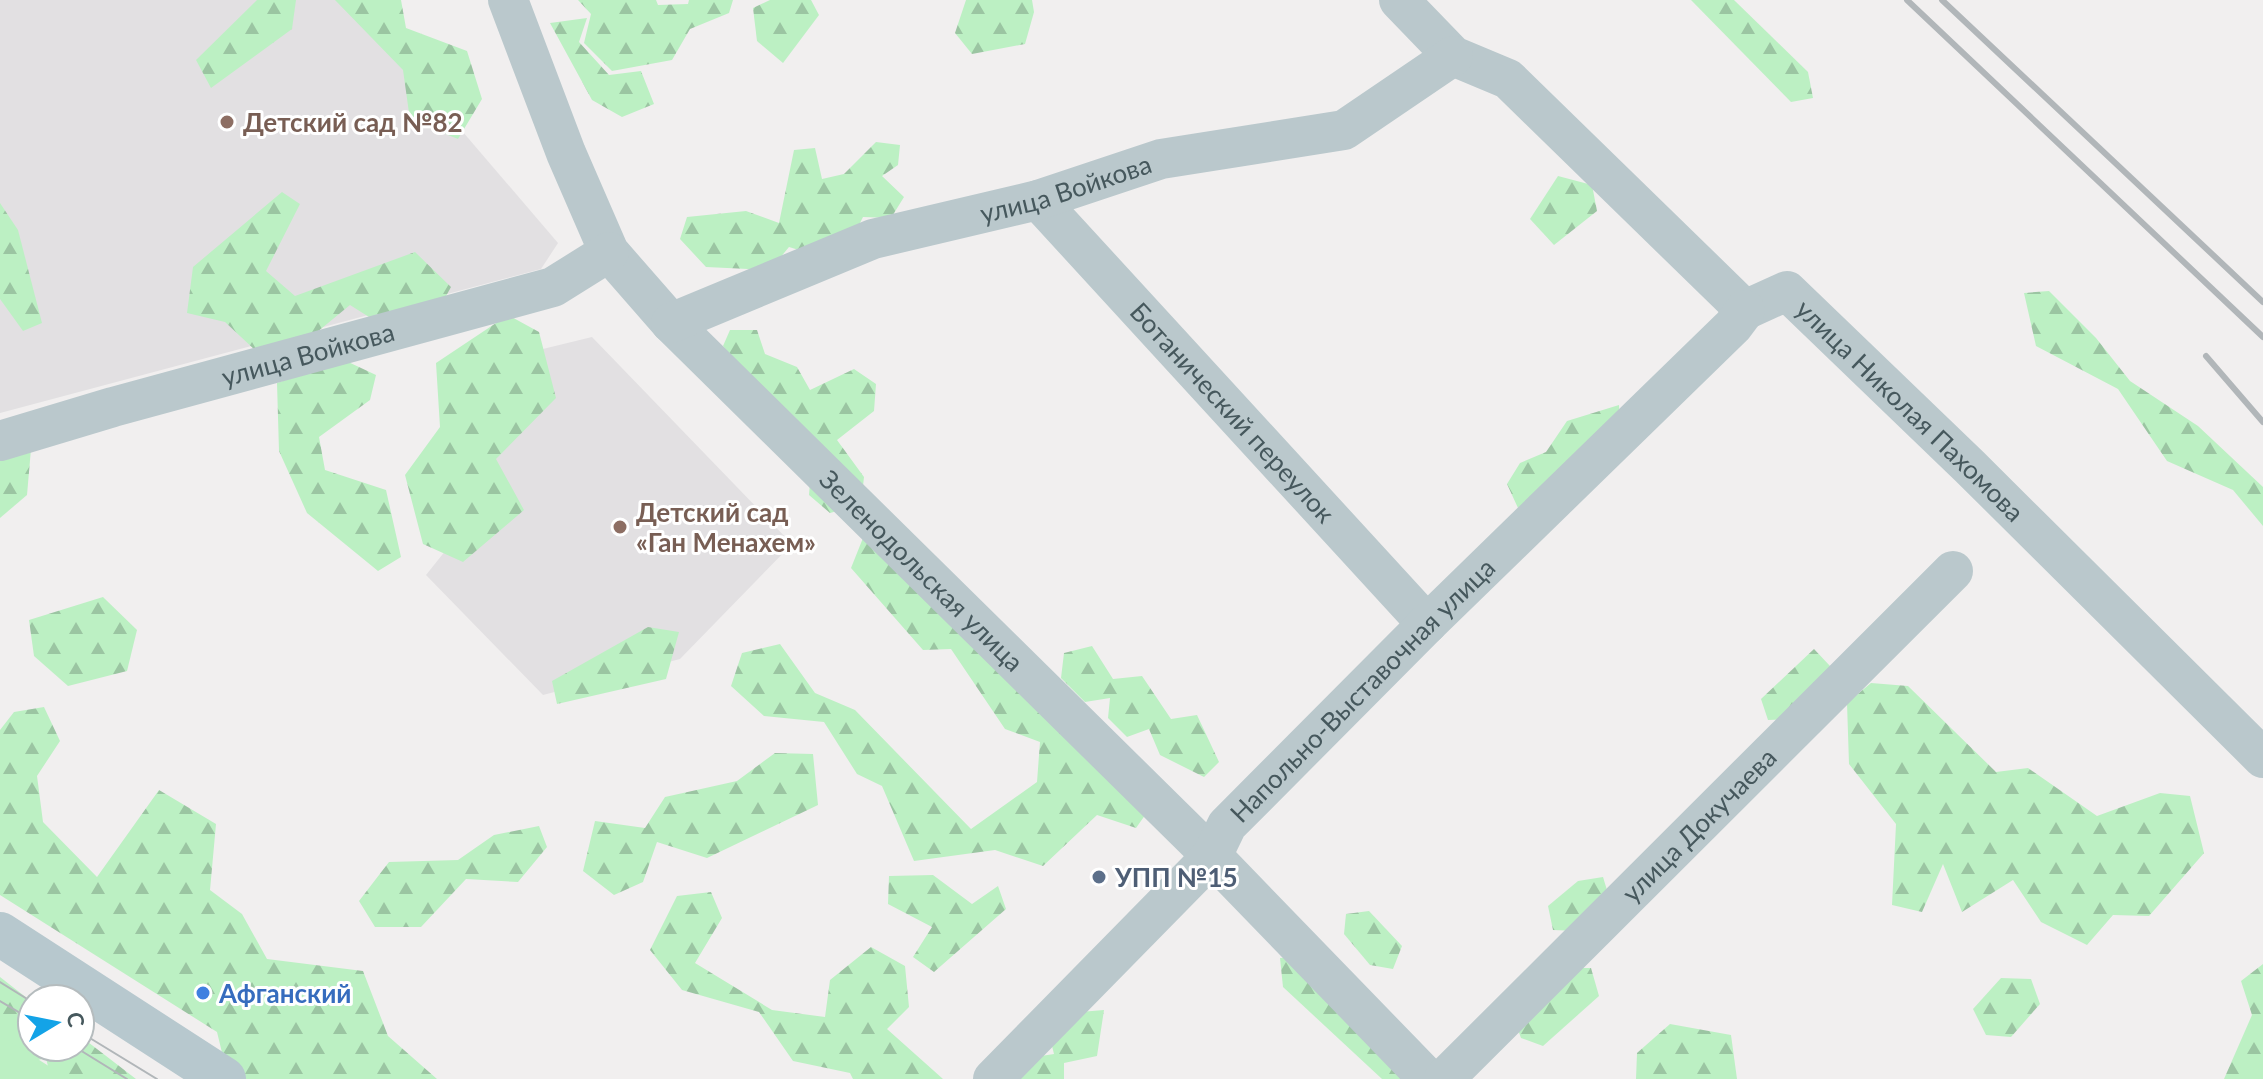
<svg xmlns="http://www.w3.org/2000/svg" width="2263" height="1079" font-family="Lato,sans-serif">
<defs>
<pattern id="forest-firs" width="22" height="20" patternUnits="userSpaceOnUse" patternTransform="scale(2)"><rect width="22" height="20" fill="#bcf0c3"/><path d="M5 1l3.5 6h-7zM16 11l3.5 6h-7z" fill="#9bc5a2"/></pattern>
</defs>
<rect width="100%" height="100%" fill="#f1efef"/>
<!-- education -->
<g fill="#e2e0e2">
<polygon points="0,0 350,0 558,243 541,269 0,413"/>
<polygon points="592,337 792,544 680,659 543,695 426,575 478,510 453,371"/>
</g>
<!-- forest -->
<g fill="url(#forest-firs)">
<polygon points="257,0 296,0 292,29 211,88 196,60"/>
<polygon points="335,0 401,0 406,28 467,51 482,99 458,139 410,120 403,70"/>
<polygon points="578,0 656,0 658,5 688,4 689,0 733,0 729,13 690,29 672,60 612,71 584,43 591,14"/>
<polygon points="770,0 811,0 819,15 783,63 757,41 753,8"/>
<polygon points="966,0 1032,0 1034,12 1025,44 972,54 955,33"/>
<polygon points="1691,0 1734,0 1808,72 1813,98 1791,102"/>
<polygon points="587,18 579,42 609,75 641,71 654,104 622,117 592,100 550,23"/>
<polygon points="876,142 900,145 898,165 882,176 904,197 891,218 863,217 852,239 812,254 789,247 770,270 706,267 680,239 687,217 746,211 779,223 794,150 815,148 822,179 844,174"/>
<polygon points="1558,176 1592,185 1597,211 1554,245 1530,219"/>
<polygon points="282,192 300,204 266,271 295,296 415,252 451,287 434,318 388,329 350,305 305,342 258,353 225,322 187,313 193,267"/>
<polygon points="0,203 18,230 42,323 23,331 0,299"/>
<polygon points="2049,291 2096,338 2130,381 2198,426 2263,487 2263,526 2233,490 2167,461 2118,389 2036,346 2024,293"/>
<polygon points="508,315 539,332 556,398 496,459 524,510 463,562 423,544 405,475 440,427 436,363"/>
<polygon points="730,330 757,330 765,354 797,367 810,390 854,369 876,384 874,411 837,440 864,477 861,504 830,513 809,495 812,458 723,346"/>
<polygon points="344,360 376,375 370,400 319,437 325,470 386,490 401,557 378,571 307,513 279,451 277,383"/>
<polygon points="1619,405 1620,431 1518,508 1507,484 1520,463 1546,452 1567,421"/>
<polygon points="0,437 31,449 27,495 0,518"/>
<polygon points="865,533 1148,811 1136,828 1097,815 1043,866 995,850 914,861 882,786 857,774 824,722 764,716 731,686 742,653 780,644 815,693 855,710 971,829 1037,782 1040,742 1005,729 951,649 923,650 851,568"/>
<polygon points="103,597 137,630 127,671 68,686 34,656 29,620"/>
<polygon points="648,627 679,632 666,679 557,704 552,681"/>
<polygon points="1092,646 1113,679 1142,676 1171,719 1197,715 1219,762 1204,777 1160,755 1149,729 1127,737 1108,718 1110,698 1085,702 1061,678 1064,653"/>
<polygon points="1814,649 1847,684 1814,718 1768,720 1761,699"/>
<polygon points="1871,683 1908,686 1996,772 2028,768 2097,816 2160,793 2190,796 2204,853 2149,916 2113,915 2087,945 2041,922 2013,880 1962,912 1943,864 1922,912 1892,905 1896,824 1849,764 1847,703"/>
<polygon points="44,707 60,741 37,776 43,822 97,877 159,790 216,824 210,890 242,914 267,959 363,971 388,1036 437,1079 235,1079 227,1073 217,1032 0,895 0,730 14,712"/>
<polygon points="775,753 813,754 818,805 707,858 657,842 643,882 614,895 583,871 595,821 645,828 665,797 737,781"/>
<polygon points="539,826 547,847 518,882 466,879 421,927 375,927 359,901 389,862 458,860 494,835"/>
<polygon points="933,875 972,904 998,886 1006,909 934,972 913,957 932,927 888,904 889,876"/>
<polygon points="1603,877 1610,900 1578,931 1553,930 1548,906 1578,881"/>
<polygon points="711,892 722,918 695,963 772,1010 825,1017 830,980 871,947 905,966 909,1007 887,1029 943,1079 853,1079 850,1073 793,1061 759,1012 682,990 650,950 677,896"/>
<polygon points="1369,911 1402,946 1393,969 1370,965 1344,934 1346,914"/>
<polygon points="1300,957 1411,1075 1400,1079 1382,1079 1283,987 1280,958"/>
<polygon points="2263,964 2263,1079 2224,1079 2252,1015 2241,981"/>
<polygon points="1563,968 1591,968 1599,996 1543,1046 1521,1038 1513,1016"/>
<polygon points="0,977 32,1002 32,1047 80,1047 80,1040 84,1039 136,1079 51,1079 46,1058 10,1067 0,1062"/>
<polygon points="2001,978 2031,979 2040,1004 2011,1037 1986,1035 1973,1009"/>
<polygon points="1104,1010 1097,1056 1064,1063 1064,1079 1007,1079 1028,1058 1054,1054 1048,1030 1068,1013"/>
<polygon points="1670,1024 1731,1035 1737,1079 1636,1079 1637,1053"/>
</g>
<!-- park -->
<polygon fill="#bcf0c3" points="0,1035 69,1079 0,1079"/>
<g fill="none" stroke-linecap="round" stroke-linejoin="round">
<!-- street -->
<g stroke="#bac8cc" stroke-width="40">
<path id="s1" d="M508,0L566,153L609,252L671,323L1212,856L1428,1079"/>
<path id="s2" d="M1399,0L1453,56L1508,79L1745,310L1787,291L1970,467L2263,758"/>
<path id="s3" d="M1038,200L1427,624"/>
<path id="s4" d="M671,323L873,239L1038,200L1161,159L1344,130L1453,56"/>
<path id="s5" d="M0,441L113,407L553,287L609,252"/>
<path id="s6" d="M993,1079L1212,856L1227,825L1427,624L1733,326L1745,310"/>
<path id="s7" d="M1444,1079L1953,571"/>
</g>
<!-- secondary -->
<polyline stroke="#b7c8ce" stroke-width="44" points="0,934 224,1079"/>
<!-- tram -->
<g stroke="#b1b6b9" stroke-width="2">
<polyline points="0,982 32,1002"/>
<polyline points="0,1001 32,1020"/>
<polyline points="80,1032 157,1079"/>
<polyline points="75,1047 127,1079"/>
</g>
<!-- rail -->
<g stroke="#b1b6b9" stroke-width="6">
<polyline points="1907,0 2263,337"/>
<polyline points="1942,0 2263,302"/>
<polyline points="2206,356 2263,422"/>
</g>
</g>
<!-- markers -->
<g fill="#8d6e63" stroke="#fff" stroke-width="3">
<circle cx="227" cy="122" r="8"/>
<circle cx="620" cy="527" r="8"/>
</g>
<circle fill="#5c6f8a" stroke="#fff" stroke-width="3" cx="1099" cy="877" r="8"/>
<circle fill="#3f7fe0" stroke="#fff" stroke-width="3" cx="203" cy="993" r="8"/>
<g text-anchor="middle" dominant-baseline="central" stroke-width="6" stroke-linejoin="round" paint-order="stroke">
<!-- education labels -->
<g font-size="26" font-weight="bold" fill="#785e54" stroke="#fff" text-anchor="start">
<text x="243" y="122">Детский сад №82</text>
<text x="636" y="512">Детский сад<tspan x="636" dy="30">«Ган Менахем»</tspan></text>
</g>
<!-- street labels -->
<g font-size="26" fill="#46585d" stroke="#fff">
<text stroke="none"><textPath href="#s4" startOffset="418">улица Войкова</textPath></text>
<text stroke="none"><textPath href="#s5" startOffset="320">улица Войкова</textPath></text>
<text stroke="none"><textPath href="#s2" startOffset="686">улица Николая Пахомова</textPath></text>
<text stroke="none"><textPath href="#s3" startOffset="288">Ботанический переулок</textPath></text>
<text stroke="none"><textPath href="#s1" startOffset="718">Зеленодольская улица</textPath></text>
<text stroke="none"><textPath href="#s6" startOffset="538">Напольно-Выставочная улица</textPath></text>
<text stroke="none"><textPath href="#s7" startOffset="360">улица Докучаева</textPath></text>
</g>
<!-- service labels -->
<g font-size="26" font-weight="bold" fill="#4e5e75" stroke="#fff" text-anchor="start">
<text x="1115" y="877">УПП №15</text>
</g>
<!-- shop labels -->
<g font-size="26" font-weight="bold" fill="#366cbe" stroke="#fff" text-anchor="start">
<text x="219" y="993">Афганский</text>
</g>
</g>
<!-- north arrow -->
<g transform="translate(56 1023) rotate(80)"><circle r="38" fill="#ffffff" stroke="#b5bcbe" stroke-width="2"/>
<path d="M0-6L14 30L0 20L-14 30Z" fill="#13a3e7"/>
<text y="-12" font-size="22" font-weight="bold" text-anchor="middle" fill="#46585d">С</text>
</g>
</svg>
